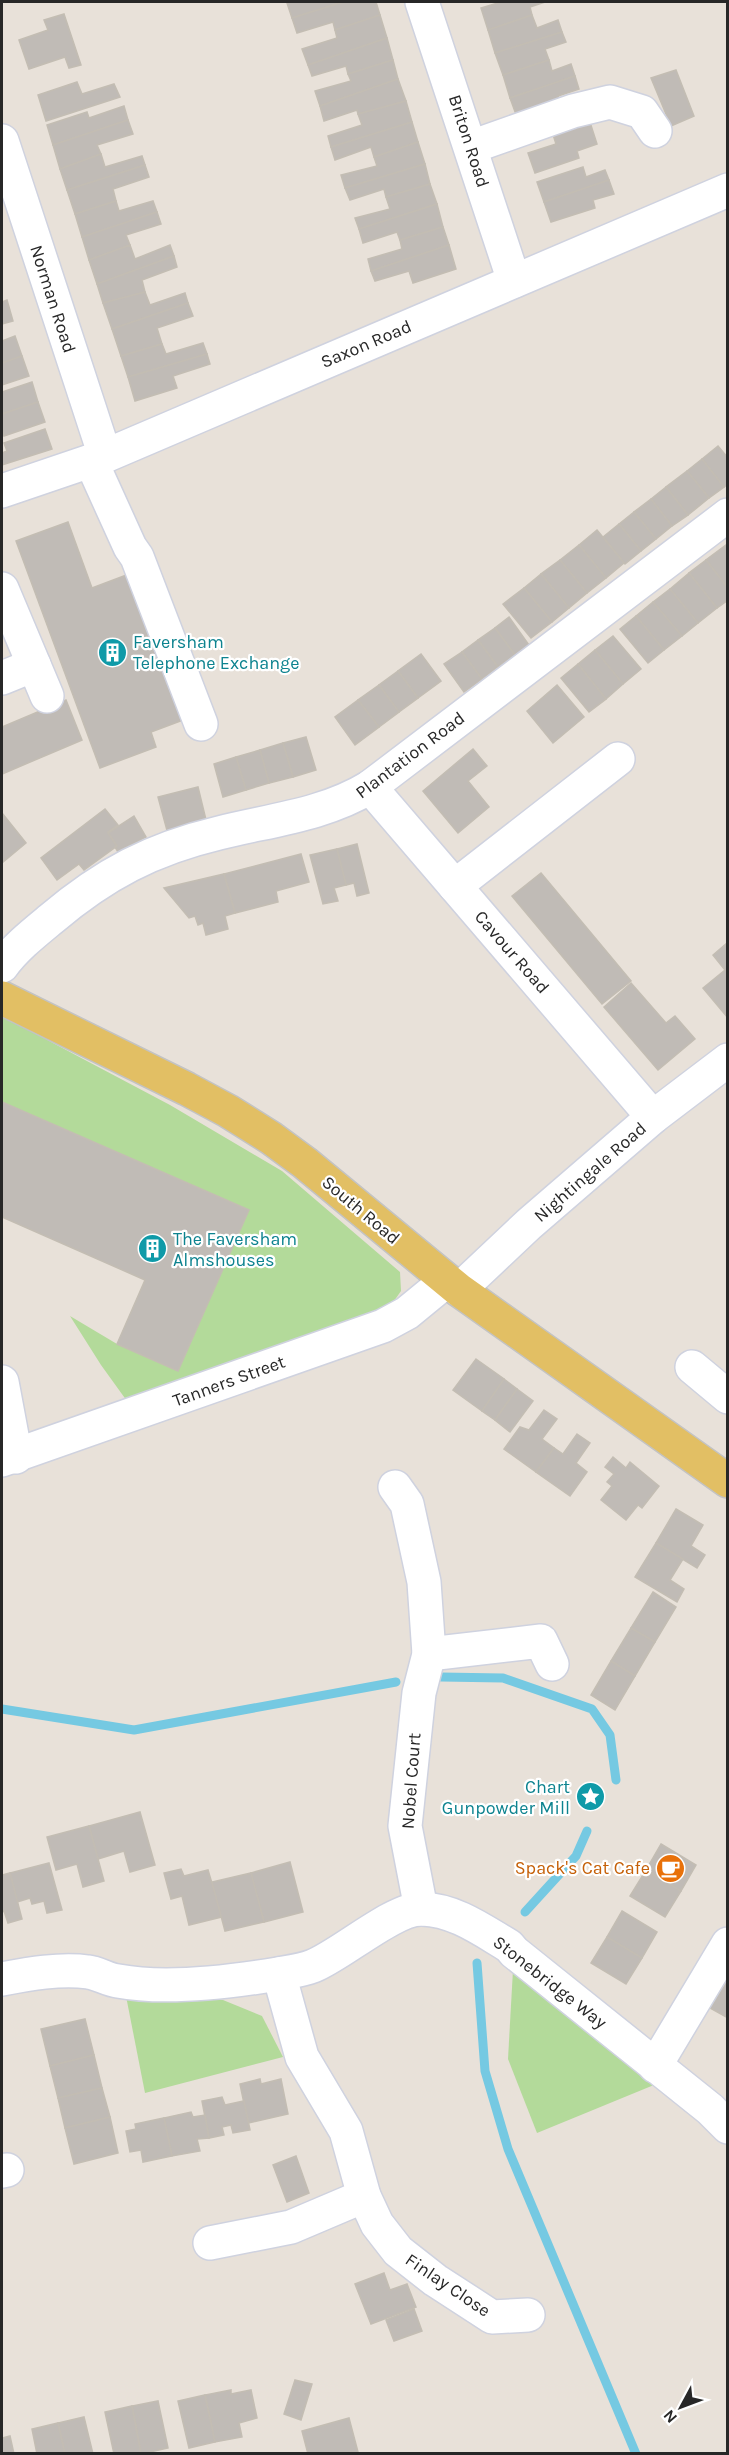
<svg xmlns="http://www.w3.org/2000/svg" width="729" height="2455" font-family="Karla,sans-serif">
<rect width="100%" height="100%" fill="#e8e1d9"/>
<!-- green -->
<g fill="#b3da9a">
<polygon points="2,1016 170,1105 282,1171 400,1272 401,1291 389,1308 132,1408 101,1365 70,1316 117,1344 178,1371 248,1210 2,1102"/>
<polygon points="514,1952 671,2078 537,2133 508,2059"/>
<polygon points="125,1991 223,2000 262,2016 283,2057 145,2093"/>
</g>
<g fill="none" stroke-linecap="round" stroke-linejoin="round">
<!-- stream -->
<g stroke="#75c9e2" stroke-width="9">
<polyline points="441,1677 503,1678 592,1709 610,1735 616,1780"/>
<polyline points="2,1709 134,1730 396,1682"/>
<polyline points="525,1912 576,1856 587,1831"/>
<polyline points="477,1963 485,2071 508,2149 636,2454"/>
</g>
</g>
<!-- building -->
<g fill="#c0bbb6" stroke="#c3bdb3" stroke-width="1.5">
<polygon points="290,2 343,2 292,18 287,3"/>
<polygon points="343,2 376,2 380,15 335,30 333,22 297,33 292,18"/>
<polygon points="501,2 545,2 530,7 532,15 488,30 481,8"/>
<polygon points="64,14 81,65 69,68 65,57 29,69 19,40 48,30 44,20"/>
<polygon points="380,15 387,38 308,65 302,49 337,38 335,30"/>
<polygon points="532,15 537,28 558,20 562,32 495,53 488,30"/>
<polygon points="562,32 566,42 545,49 549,60 503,75 495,53"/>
<polygon points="387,38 393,60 348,74 346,66 312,76 308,65"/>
<polygon points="393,60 398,79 320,106 315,91 351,81 348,74"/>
<polygon points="549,60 552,71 571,64 575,76 510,98 503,75"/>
<polygon points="676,70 694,116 671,126 651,78"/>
<polygon points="575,76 579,89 558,96 561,103 517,117 510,98"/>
<polygon points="398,79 406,101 358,114 357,110 324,121 320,106"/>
<polygon points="77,82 82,94 114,84 120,97 46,121 38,95"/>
<polygon points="406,101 412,122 331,147 328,136 362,125 358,114"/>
<polygon points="124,106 128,120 53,145 47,125 87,112 89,118"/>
<polygon points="588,116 597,144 577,151 579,158 535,173 528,153 556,144 551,128"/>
<polygon points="128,120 133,134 97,145 101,154 60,169 53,145"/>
<polygon points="412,122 418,142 374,157 371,147 335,160 331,147"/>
<polygon points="418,142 425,164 345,188 341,175 377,166 374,157"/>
<polygon points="101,154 105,167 142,156 145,165 67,190 60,169"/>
<polygon points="425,164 430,184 386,197 384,189 350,200 345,188"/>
<polygon points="145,165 149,177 113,189 116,201 75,214 67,190"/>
<polygon points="583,167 586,177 605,170 609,180 544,202 537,182"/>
<polygon points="609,180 614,194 593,200 595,208 551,222 544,202"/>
<polygon points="430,184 437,204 359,229 355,218 390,209 386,197"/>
<polygon points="116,201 119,211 153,201 157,212 82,237 75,214"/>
<polygon points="437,204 443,227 400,240 397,232 363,243 359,229"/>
<polygon points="157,212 161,224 126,235 130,245 89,260 82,237"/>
<polygon points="443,227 449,245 371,271 368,259 402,249 400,240"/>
<polygon points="130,245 135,259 170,245 174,256 97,284 89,260"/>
<polygon points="449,245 456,269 413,283 409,271 375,281 371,271"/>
<polygon points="174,256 177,267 142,280 145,292 103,303 97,284"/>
<polygon points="145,292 150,305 185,293 188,303 112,329 103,303"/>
<polygon points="7,300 13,321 2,324 2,302"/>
<polygon points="188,303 193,316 157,328 162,344 121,356 112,329"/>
<polygon points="15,336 22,356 2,363 2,341"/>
<polygon points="203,343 207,354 128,377 121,356 162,344 166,354"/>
<polygon points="207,354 210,364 173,376 177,388 135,401 128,377"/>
<polygon points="22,356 29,376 2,385 2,363"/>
<polygon points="32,382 38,402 2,414 2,392"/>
<polygon points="38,402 45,422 4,436 2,429 2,414"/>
<polygon points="45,429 52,449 2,465 2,453 7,451 4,443"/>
<polygon points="718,446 728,458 728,484 724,487 702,459"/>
<polygon points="702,459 724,487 709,498 687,471"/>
<polygon points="687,471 709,498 688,515 666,487"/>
<polygon points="666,487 688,515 672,526 651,499"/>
<polygon points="651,499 672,526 656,539 634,512"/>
<polygon points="634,512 656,539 641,551 619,524"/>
<polygon points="68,522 92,588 137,571 191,717 151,732 156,747 100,768 16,541"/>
<polygon points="619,524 641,551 625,564 603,537"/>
<polygon points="597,530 624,563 606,578 579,545"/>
<polygon points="579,545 606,578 587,593 560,560"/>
<polygon points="726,545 728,547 728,588 706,560"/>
<polygon points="560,560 587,593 569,608 541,574"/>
<polygon points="706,560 728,588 728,600 717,608 689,573"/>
<polygon points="689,573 717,608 698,623 670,589"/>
<polygon points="541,574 569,608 552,622 524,588"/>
<polygon points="524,588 552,622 531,638 503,604"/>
<polygon points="670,589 698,623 682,636 653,602"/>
<polygon points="653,602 682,636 664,650 636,616"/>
<polygon points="636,616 664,650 648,663 620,629"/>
<polygon points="509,617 529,645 515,655 495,628"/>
<polygon points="495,628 515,655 498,667 478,640"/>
<polygon points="613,636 641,669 623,684 595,650"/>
<polygon points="478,640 498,667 482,679 462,652"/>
<polygon points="595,650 623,684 606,699 578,664"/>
<polygon points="462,652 482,679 464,692 444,664"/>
<polygon points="421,654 441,681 418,698 398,671"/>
<polygon points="578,664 606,699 589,712 561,678"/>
<polygon points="398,671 418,698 399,712 379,685"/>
<polygon points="379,685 399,712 379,727 358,700"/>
<polygon points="557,685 584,717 553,743 527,711"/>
<polygon points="66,700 82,740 2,774 2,727"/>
<polygon points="358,700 379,727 355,745 335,717"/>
<polygon points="306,737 316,770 293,777 283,743"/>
<polygon points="283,743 293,777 269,783 260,750"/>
<polygon points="473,749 487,766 468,781 489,807 458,833 423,791"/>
<polygon points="260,750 269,783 246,790 236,757"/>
<polygon points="236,757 246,790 223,797 214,764"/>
<polygon points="198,787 207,824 168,834 158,797"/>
<polygon points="105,809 118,825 108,832 117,846 84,870 79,864 57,880 41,858"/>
<polygon points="2,813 26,843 2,863"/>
<polygon points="134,816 146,837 118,852 115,847 117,846 108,833"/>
<polygon points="357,844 369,893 357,896 354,883 346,885 337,849"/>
<polygon points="337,849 346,885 334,888 338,901 323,904 310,855"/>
<polygon points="301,854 309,882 276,891 278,902 235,913 224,874"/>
<polygon points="541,873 631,981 602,1004 512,896"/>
<polygon points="224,874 235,913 225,916 228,929 206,935 203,923 198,925 195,916 189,918 164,888"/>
<polygon points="727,943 728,944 728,1018 703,988 725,970 713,955"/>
<polygon points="631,983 666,1023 675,1016 695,1039 658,1070 604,1007"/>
<polygon points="2,1102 249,1210 178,1371 117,1344 145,1280 2,1217"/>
<polygon points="476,1359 504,1379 482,1411 453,1390"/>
<polygon points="504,1379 517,1389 495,1420 482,1411"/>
<polygon points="517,1389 533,1401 510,1432 495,1420"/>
<polygon points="544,1410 557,1419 542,1439 554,1448 536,1472 504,1449 520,1427 529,1430"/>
<polygon points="577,1434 590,1443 576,1463 587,1472 570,1496 536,1472 554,1448 563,1454"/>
<polygon points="613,1457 626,1468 630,1462 659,1486 642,1508 638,1505 626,1520 601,1500 612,1486 607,1482 614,1474 605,1467"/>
<polygon points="676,1509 703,1525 691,1546 705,1555 697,1568 656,1543"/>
<polygon points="656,1543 683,1559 670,1580 684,1589 677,1602 635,1577"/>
<polygon points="653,1592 676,1607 655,1642 631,1628"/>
<polygon points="631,1628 655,1642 635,1676 611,1661"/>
<polygon points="611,1661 635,1676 615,1710 591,1695"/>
<polygon points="140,1812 155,1865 130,1872 124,1851 98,1859 89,1826"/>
<polygon points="89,1826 104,1881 83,1887 77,1864 56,1870 47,1837"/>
<polygon points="661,1844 696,1865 681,1891 646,1870"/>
<polygon points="290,1862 303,1912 264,1922 251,1873"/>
<polygon points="49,1863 62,1910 47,1913 44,1901 32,1904 30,1898 17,1902 10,1873"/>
<polygon points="181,1869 184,1876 208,1870 222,1917 189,1925 182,1896 171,1899 164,1873"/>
<polygon points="646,1870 681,1891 665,1917 630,1896"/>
<polygon points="10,1873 22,1919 8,1923 4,1911 2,1912 2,1875"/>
<polygon points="251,1873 264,1922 225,1931 212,1882"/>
<polygon points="622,1911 657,1932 642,1958 607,1937"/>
<polygon points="607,1937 642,1958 626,1984 591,1963"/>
<polygon points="726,1982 728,1983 728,2018 710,2008"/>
<polygon points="85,2019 94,2055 50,2066 41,2029"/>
<polygon points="94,2055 102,2088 58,2098 50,2066"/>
<polygon points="260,2079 261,2084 281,2079 288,2114 248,2123 240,2084"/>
<polygon points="102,2088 110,2117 65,2128 58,2098"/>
<polygon points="222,2097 225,2105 244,2101 250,2130 233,2133 231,2125 222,2127 224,2135 209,2138 202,2101"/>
<polygon points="191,2112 193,2117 205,2115 209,2138 197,2139 200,2151 172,2156 164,2118"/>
<polygon points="110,2117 118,2153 74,2164 65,2128"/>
<polygon points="164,2118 172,2156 143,2162 141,2150 130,2152 126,2131 136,2129 135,2124"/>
<polygon points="296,2156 309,2193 287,2202 273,2165"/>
<polygon points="384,2273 390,2290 407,2284 416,2307 371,2324 355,2284"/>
<polygon points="414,2309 422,2331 394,2341 386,2320"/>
<polygon points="295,2380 312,2384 301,2420 284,2414"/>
<polygon points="231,2390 231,2394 251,2390 257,2418 239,2423 242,2437 215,2442 205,2395"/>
<polygon points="205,2395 215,2442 189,2448 178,2401"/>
<polygon points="158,2401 168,2448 141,2454 132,2406"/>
<polygon points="132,2406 141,2454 114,2454 105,2412"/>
<polygon points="84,2417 93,2454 65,2454 58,2423"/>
<polygon points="349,2418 358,2452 308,2454 302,2431"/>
<polygon points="58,2423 65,2454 37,2454 32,2429"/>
<polygon points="10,2436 14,2454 2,2454 2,2438"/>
</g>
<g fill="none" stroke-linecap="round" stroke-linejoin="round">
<defs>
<g id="minor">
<polyline points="422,2 514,281"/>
<polyline points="2,141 105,456"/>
<polyline points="471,147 573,111 610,102 642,112 655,131"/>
<polyline points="91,461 130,547 137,557 201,724"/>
<polyline points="2,491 105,456 728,190"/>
<polyline points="2,589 47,696"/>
<polyline points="2,678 34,665"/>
<polyline points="370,787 653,1117"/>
<polyline points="455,886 618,759"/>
<path d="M2,966C15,948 34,933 51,919C104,874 152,849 219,833C271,820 324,815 370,787L728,515"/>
<polyline points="459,1290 529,1224 653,1117 728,1060"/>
<polyline points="692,1367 728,1397"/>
<polyline points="2,1382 16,1457"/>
<polyline points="2,1460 383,1326 407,1313 446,1281"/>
<polyline points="395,1487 407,1504 424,1582 429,1654 419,1693 405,1826 421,1909"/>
<polyline points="429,1654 541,1641 552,1664"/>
<polyline points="279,1974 302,2057 346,2131 364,2196 377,2224 398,2251 435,2280 492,2317 528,2315"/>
<path d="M2,1979C28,1974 61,1968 88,1972C98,1973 108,1980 118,1981C166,1990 230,1982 278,1974C289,1972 303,1970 313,1966C341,1955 394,1908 422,1909C455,1910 482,1930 509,1946L514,1952L710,2109L728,2127"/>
<polyline points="655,2066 728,1944"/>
<polyline points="2,2171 7,2170"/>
<polyline points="210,2243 291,2227 364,2196"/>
</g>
<polyline id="major" points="2,998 187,1089 228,1111 271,1138 305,1163 459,1290 728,1481"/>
</defs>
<!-- minor casing -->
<use href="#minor" stroke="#cfd2df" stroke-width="36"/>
<!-- major casing -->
<use href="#major" stroke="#c3c3c3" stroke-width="36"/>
<!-- minor -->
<use href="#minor" stroke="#fff" stroke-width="33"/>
<!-- major -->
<use href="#major" stroke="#e2bf64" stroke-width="33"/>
</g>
<!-- icons -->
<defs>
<symbol id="building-disc" viewBox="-11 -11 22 22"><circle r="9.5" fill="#0f9aa8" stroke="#fff"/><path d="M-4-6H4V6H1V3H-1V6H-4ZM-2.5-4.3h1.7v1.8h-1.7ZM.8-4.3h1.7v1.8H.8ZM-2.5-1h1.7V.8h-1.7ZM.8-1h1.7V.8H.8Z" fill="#fff"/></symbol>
<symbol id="sight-disc" viewBox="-11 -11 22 22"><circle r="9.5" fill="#0f9aa8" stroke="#fff"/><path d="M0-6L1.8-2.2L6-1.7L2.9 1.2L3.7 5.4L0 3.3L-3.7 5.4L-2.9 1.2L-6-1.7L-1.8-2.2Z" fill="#fff"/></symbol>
<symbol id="cafe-disc" viewBox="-11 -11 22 22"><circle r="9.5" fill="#e8710a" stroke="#fff"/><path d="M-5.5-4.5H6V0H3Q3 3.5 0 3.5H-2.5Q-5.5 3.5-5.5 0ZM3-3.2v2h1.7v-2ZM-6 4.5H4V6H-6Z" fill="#fff"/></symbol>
</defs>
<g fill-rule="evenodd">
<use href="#building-disc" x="96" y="636" width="33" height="33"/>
<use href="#building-disc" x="136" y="1232" width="33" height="33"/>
<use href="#sight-disc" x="574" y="1780" width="33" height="33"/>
<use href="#cafe-disc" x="654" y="1852" width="33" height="33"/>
</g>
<g text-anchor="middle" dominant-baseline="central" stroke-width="4.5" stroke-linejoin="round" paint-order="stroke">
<!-- street labels -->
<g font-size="18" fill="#272727" stroke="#fff">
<text transform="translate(469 141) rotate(72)">Briton Road</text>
<text transform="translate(53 299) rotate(72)">Norman Road</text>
<text transform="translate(366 344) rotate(-23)">Saxon Road</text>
<text transform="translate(410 755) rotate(-37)">Plantation Road</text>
<text transform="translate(512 952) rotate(49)">Cavour Road</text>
<text transform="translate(590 1172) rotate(-41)">Nightingale Road</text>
<text transform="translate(361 1210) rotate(40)">South Road</text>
<text transform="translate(229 1381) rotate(-20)">Tanners Street</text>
<text transform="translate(411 1781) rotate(-86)">Nobel Court</text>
<text transform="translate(550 1982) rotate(38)">Stonebridge Way</text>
<text transform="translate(448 2285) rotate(34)">Finlay Close</text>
</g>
<!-- culture labels -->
<g font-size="18" fill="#0d838f" stroke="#fff" text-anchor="start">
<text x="133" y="642">Faversham<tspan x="133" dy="21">Telephone Exchange</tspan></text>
<text x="173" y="1239">The Faversham<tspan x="173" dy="21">Almshouses</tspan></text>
<text x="570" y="1787" text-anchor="end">Chart<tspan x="570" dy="21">Gunpowder Mill</tspan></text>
</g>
<!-- food labels -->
<g font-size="18" fill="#c56008" stroke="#fff" text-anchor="end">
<text x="650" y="1868">Spack's Cat Cafe</text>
</g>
</g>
<!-- border -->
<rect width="729" height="2455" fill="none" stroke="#272727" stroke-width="6"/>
<!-- north arrow -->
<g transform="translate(681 2407) rotate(229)" stroke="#ffffff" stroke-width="4.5" paint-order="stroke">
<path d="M0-4.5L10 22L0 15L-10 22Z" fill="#272727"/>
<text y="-9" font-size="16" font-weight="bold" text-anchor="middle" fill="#272727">N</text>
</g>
</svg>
